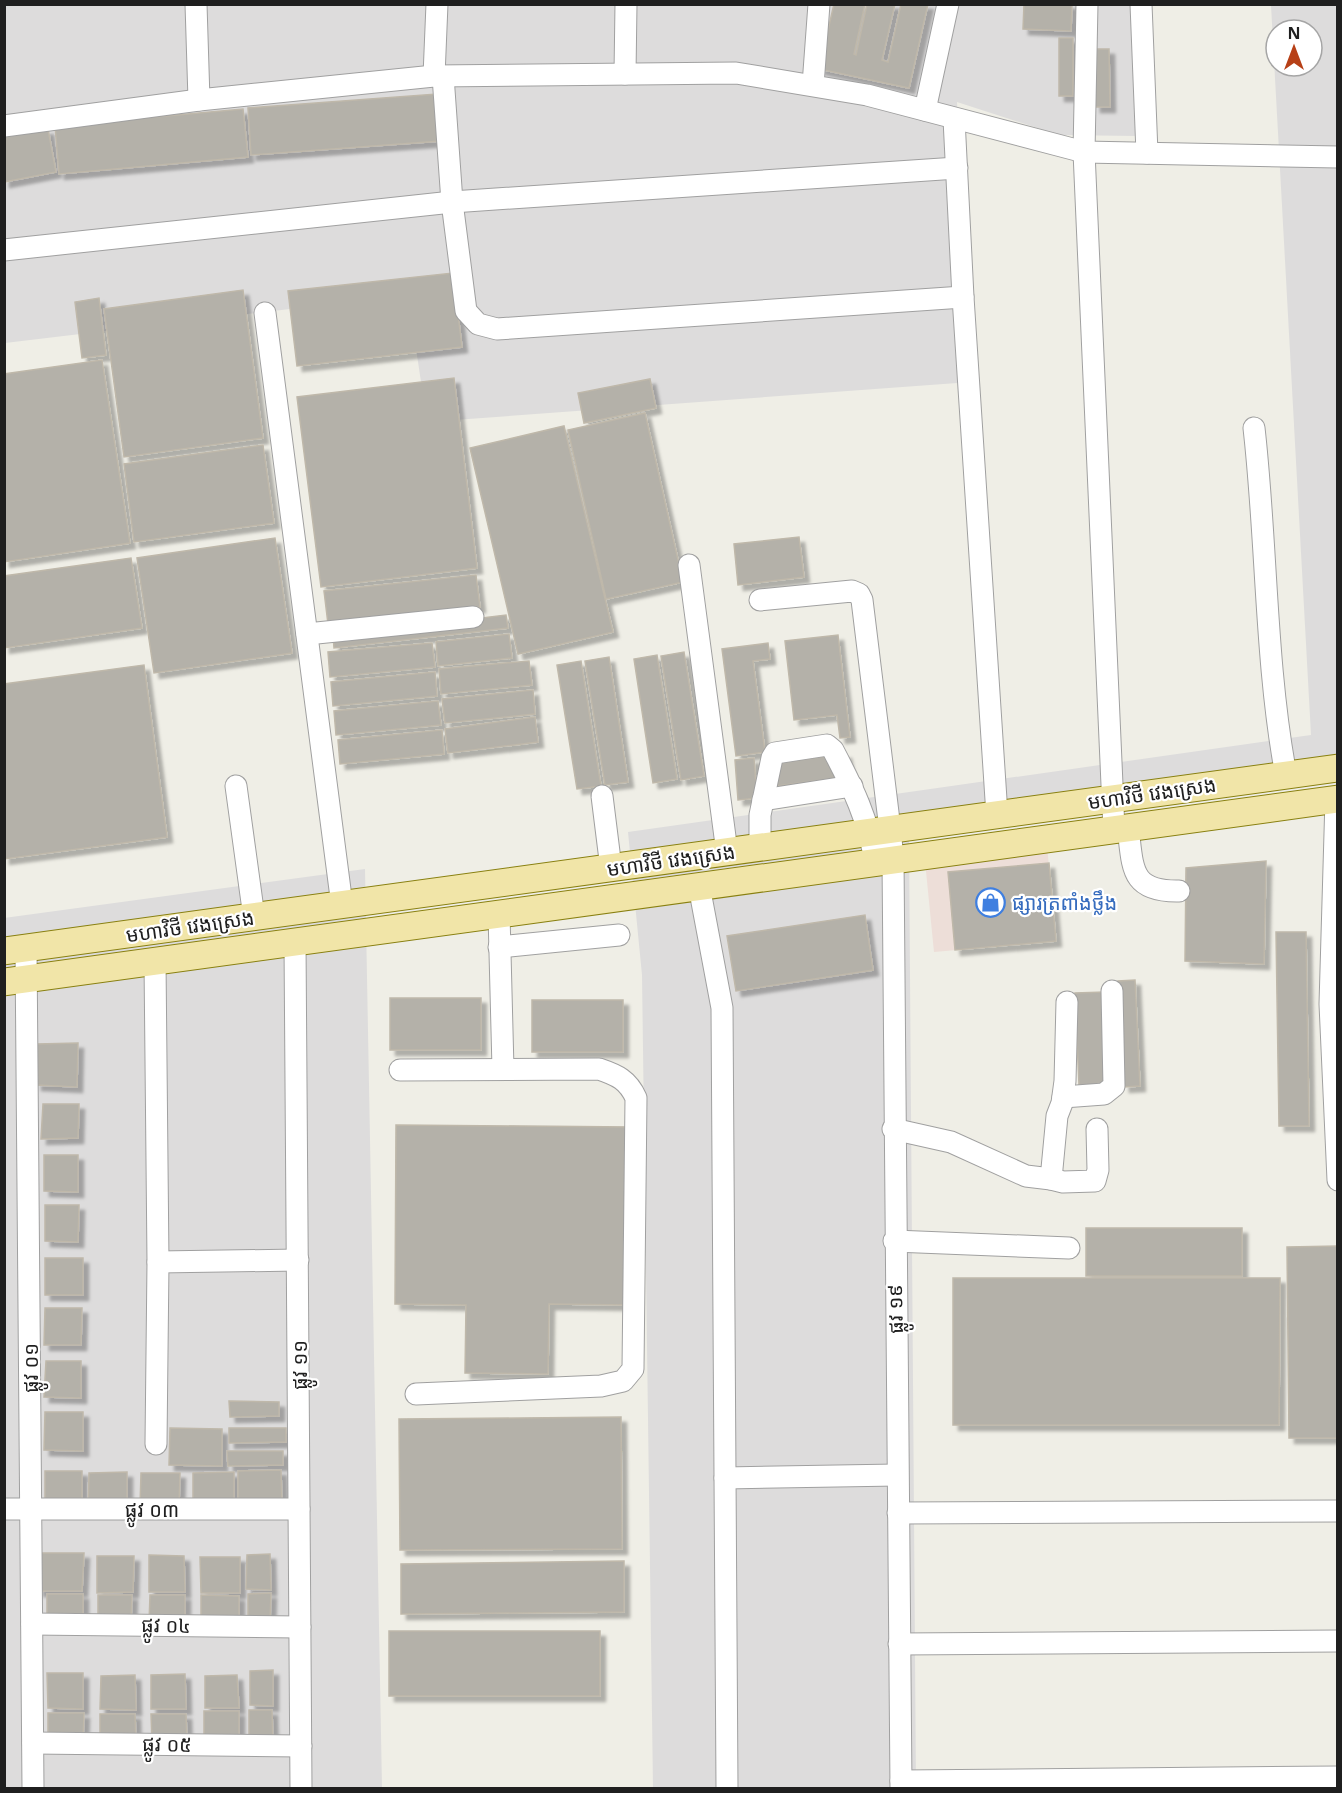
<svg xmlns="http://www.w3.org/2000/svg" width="1342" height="1793" font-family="'Open Sans','Noto Sans Khmer',sans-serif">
<defs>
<filter id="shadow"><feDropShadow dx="5.5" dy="5.5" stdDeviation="1.5" flood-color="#0004"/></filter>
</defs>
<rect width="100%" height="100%" fill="#efeee6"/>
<!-- residential -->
<g fill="#dddcdc" fill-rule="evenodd">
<polygon points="4,5 1146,5 1137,136 1059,135 957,102 971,382 427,422 408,295 5,343"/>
<path d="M1271,5H1337V781L909,838L916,1788H653L642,975L628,832L1311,735ZM1276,30H1312V66H1276Z"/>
<polygon points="365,869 382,1788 5,1788 4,918"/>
</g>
<!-- commercial -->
<polygon fill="#edded8" points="1046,835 1056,941 934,952 924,851"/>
<!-- building -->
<g fill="#b4b1a9" stroke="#bfb8aa" stroke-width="1.5" filter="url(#shadow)">
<polygon points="834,4 865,4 854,54 856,55 867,4 895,4 882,60 888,62 901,4 928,4 909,88 819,69"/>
<polygon points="1024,4 1072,4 1071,31 1023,29"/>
<rect x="1059" y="38" width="14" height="58"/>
<polygon points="1094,49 1109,49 1110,107 1095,107"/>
<polygon points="437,94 441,141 251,155 248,108"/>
<polygon points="243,109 248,157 59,174 55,126"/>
<polygon points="48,129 56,172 4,182 4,137"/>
<polygon points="453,273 462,347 297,366 288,291"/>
<polygon points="243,290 263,438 124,457 104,309"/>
<polygon points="99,298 106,355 82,358 75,302"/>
<polygon points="102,360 130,543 4,562 4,374"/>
<polygon points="454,378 477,568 321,587 297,397"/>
<polygon points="650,379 656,408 584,423 578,393"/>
<polygon points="645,413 683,582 606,599 568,430"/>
<polygon points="564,426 613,632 518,654 470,448"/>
<polygon points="263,445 274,523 134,542 124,464"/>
<polygon points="799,537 804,577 738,585 734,544"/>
<polygon points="275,538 292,653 154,673 137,558"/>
<polygon points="131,558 142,628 4,648 4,576"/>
<polygon points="476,575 480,607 328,624 324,591"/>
<polygon points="506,615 508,628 334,648 333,636"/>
<polygon points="509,634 512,658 438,666 436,642"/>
<polygon points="838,635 850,737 840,738 837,715 794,720 785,641"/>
<polygon points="432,643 435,667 330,677 328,652"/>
<polygon points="768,643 770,659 753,661 765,752 736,756 722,649"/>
<polygon points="684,652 704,776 681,780 661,656"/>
<polygon points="657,655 677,779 653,783 634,659"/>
<polygon points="609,657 628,782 605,785 585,661"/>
<polygon points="529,661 532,685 441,694 439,669"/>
<polygon points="581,661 601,786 577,789 557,665"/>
<polygon points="144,665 167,837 4,859 4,684"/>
<polygon points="435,672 437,696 333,706 331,682"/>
<polygon points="533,690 535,714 445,723 442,699"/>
<polygon points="438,701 441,725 336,735 334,711"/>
<polygon points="535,717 538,742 448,753 445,729"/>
<polygon points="442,730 444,754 340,764 338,740"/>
<polygon points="846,753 850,776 770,787 767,765"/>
<polygon points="754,758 757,798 738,800 735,760"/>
<polygon points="1266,861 1264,964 1185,961 1186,868"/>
<polygon points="1049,863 1056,941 955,950 948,872"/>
<polygon points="865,915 873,970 736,991 727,936"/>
<polygon points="1276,932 1306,932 1309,1126 1279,1126"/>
<polygon points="1135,980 1140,1086 1124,1087 1118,981"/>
<polygon points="1105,992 1108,1085 1079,1085 1075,993"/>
<rect x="390" y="998" width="91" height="52"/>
<rect x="532" y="1000" width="91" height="52"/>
<polygon points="78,1043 77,1087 36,1085 37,1044"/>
<polygon points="43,1104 79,1104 78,1138 41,1139"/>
<polygon points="396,1125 632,1127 631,1305 549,1304 548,1374 465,1373 466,1305 395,1304"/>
<polygon points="44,1155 78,1155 78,1192 44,1191"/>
<polygon points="45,1205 79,1205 78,1242 45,1241"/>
<rect x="1086" y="1228" width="156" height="48"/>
<polygon points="1338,1246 1338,1438 1289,1438 1287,1247"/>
<rect x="45" y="1258" width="38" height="37"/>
<polygon points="953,1278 1280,1278 1279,1425 953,1425"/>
<polygon points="45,1308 82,1308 81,1345 44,1345"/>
<polygon points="46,1361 81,1361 81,1398 44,1397"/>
<polygon points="229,1401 279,1402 279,1416 230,1417"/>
<polygon points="45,1412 83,1412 83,1451 44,1450"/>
<polygon points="621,1417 622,1549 400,1550 399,1419"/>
<polygon points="170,1428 222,1429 222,1466 169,1465"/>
<polygon points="229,1428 286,1428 286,1442 229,1443"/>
<polygon points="227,1451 283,1451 283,1465 228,1466"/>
<polygon points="281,1470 282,1506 238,1506 238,1471"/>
<rect x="45" y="1471" width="37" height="35"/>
<polygon points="127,1472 127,1507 88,1507 89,1473"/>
<polygon points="234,1472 234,1506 193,1506 193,1473"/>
<polygon points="141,1473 180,1473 179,1506 140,1506"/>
<polygon points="38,1553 84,1553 82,1591 38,1591"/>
<polygon points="270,1554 271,1590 246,1589 247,1555"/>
<polygon points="149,1555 184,1556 185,1592 149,1592"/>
<polygon points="97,1556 134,1556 133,1592 97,1593"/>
<polygon points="200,1557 240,1557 240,1593 201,1593"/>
<polygon points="624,1561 624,1612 401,1614 401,1564"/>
<polygon points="271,1593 270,1623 248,1623 248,1594"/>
<polygon points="47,1594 83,1594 83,1622 47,1623"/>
<polygon points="98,1595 132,1595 131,1623 98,1623"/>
<polygon points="150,1595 185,1595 185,1624 149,1623"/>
<polygon points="201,1595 239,1596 239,1625 201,1625"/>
<rect x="389" y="1631" width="211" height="65"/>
<polygon points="273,1670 273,1706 250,1705 250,1671"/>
<polygon points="47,1673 83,1673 83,1709 48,1708"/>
<polygon points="185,1674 186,1709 151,1709 151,1675"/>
<polygon points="135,1675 136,1710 100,1709 101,1676"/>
<polygon points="237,1675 239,1708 205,1708 205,1676"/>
<polygon points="249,1710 272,1710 273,1743 249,1741"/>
<polygon points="204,1711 239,1711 239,1743 204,1741"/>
<polygon points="48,1713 84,1713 83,1742 48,1741"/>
<polygon points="100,1714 135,1714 136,1742 100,1742"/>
<polygon points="151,1714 186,1714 187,1743 152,1742"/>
</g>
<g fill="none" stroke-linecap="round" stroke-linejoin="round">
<defs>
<g id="minor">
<polyline points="196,4 199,100"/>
<polyline points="1087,4 1084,152 1114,830"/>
<polyline points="1141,4 1147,153"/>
<polyline points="625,74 626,4"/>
<polyline points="434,76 437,4"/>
<polyline points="443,76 452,202 466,311 478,324 497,329 963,297"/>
<polyline points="813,85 819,4"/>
<polyline points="925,110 948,4"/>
<polyline points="954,119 963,297 997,815"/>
<polyline points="4,126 199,100 434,76 736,73 867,95 1084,152 1338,157"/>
<polyline points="4,250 452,202 957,168"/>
<polyline points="265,313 342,905"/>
<path d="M1254,428C1267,542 1265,663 1286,775"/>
<polyline points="689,565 727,852"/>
<polyline points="760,600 852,591 859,594 862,600 890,829 893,859 901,1788"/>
<polyline points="307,634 473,617"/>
<polyline points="236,786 254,917"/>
<polyline points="602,796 611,868"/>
<polyline points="1336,799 1330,1004 1338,1180"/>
<polyline points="763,800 852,786"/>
<path d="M1128,828C1133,868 1130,892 1179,891"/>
<path d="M760,847V815L772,758L775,753L827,745L833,750C852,786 869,821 875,862"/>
<polyline points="699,886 722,1008 727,1788"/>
<polyline points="499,914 503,1069"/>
<polyline points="295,942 301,1788"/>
<polyline points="499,947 619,935"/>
<polyline points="26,949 33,1788"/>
<polyline points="155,961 158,1262 156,1444"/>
<path d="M400,1070L599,1069C617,1075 628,1080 636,1098L633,1369L623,1381L601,1386L416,1394"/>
<polyline points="1063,1097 1104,1094 1114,1086 1112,991"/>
<polyline points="893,1129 951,1142 1026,1176 1051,1179 1057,1116 1062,1103 1065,1081 1067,1002"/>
<polyline points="1051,1179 1063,1182 1095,1181 1098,1170 1097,1129"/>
<polyline points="894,1241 1069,1248"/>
<polyline points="158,1262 298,1260"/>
<polyline points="725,1478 897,1475"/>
<polyline points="4,1509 299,1509"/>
<polyline points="898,1513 1338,1511"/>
<polyline points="32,1624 300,1627"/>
<polyline points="899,1644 1338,1641"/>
<polyline points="33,1743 301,1746"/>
<polyline points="901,1781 1338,1777"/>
</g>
<g id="major">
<polyline points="4,951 1338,768"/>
<polyline points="4,982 1338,799"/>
</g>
</defs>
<!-- minor casing -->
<use href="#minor" stroke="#a0a0a0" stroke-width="23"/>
<!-- major casing -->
<use href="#major" stroke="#898011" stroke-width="29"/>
<!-- minor -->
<use href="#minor" stroke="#fff" stroke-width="21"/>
<!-- major -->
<use href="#major" stroke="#f1e5a8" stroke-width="27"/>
</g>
<!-- icons -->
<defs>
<symbol id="shop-ring" viewBox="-11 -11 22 22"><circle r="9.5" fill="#fff" stroke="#3f7fe0" stroke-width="1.5"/><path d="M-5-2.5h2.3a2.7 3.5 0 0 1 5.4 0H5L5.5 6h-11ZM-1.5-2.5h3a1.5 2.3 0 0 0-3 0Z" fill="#3f7fe0"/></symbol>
</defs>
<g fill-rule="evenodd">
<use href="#shop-ring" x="974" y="886" width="33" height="33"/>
</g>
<g text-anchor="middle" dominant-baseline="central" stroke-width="4.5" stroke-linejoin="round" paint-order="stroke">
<!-- street labels -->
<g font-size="20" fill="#1f1f1f" stroke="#fff">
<text transform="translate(1152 793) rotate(-8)">មហាវិថី វេងស្រេង</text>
<text transform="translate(671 860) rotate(-8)">មហាវិថី វេងស្រេង</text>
<text transform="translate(190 926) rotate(-8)">មហាវិថី វេងស្រេង</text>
<text transform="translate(895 1309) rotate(-91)">ផ្លូវ ១៩</text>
<text transform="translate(299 1365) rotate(-90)">ផ្លូវ ១១</text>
<text transform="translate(30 1368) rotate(-90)">ផ្លូវ ០១</text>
<text x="152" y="1509">ផ្លូវ ០៣</text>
<text transform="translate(166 1625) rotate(1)">ផ្លូវ ០៤</text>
<text transform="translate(167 1744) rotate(1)">ផ្លូវ ០៥</text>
</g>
<!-- shop labels -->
<g font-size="20" fill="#366cbe" stroke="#fff" text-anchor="start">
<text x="1012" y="902">ផ្សារត្រពាំងថ្លឹង</text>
</g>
</g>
<!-- border -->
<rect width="1342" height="1793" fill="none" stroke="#1f1f1f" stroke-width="12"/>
<!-- north arrow -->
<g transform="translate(1294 48)"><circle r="28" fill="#ffffff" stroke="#a5a5a5" stroke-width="1.5"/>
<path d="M0-4.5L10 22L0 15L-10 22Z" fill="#b74017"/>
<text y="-9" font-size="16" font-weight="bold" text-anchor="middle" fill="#1f1f1f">N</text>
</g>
</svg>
